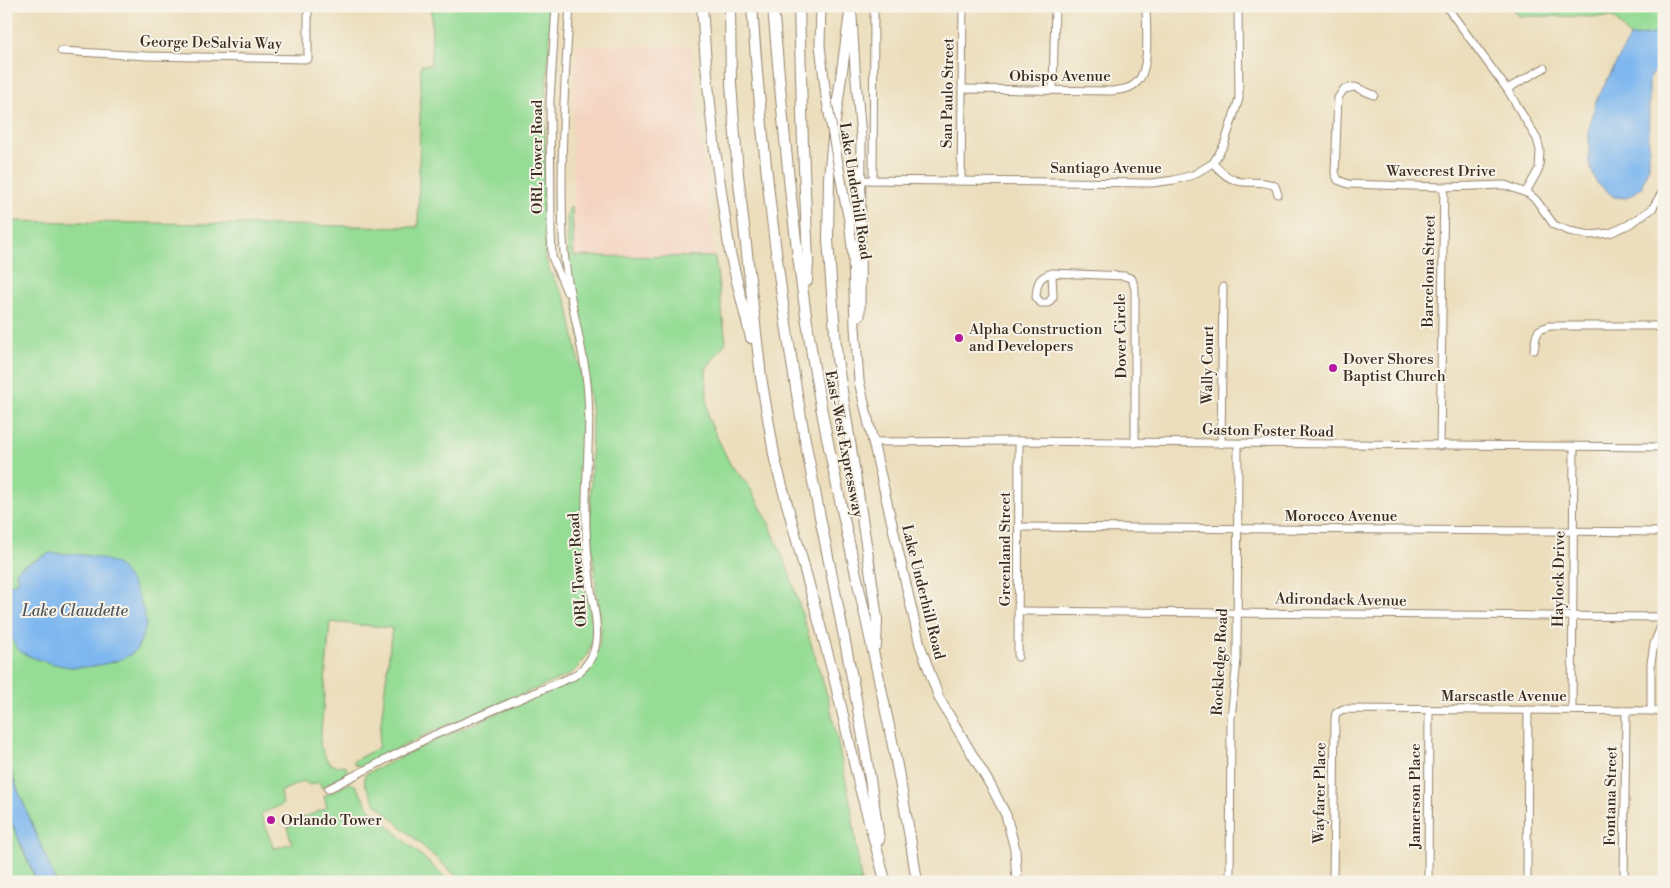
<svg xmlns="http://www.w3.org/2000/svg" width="1670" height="888" font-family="'Libre Bodoni',serif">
<rect width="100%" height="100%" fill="#f7f3e8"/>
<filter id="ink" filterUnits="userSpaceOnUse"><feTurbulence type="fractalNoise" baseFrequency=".02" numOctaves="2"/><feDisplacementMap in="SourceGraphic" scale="10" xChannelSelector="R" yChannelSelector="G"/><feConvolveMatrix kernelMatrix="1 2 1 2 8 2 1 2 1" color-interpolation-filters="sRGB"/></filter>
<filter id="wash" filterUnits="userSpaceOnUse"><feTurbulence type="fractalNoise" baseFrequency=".0096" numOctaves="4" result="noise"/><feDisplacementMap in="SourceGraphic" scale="20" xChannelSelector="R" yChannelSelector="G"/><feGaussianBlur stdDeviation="1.12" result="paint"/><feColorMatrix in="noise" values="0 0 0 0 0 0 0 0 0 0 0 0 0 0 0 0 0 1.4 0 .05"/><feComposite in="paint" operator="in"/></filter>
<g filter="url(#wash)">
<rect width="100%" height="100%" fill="#ecdebc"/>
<!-- built -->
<polygon fill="#f4d3c0" points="577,45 691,46 707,203 715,257 573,256 573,101"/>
<!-- green -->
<g fill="#95dc95" stroke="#68835a">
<path d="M432,6H552L545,108V257L550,272L567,302L582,378L584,406L583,535L584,559L593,627C593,648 586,662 569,675L431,732L365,766L356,765L353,761L378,748L392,628L330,622L320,745L328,762L336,766L345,765L347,767L346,774L322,788L319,782L310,785L303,781L280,792L283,803L282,805L262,813L261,815L274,849L292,843L287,827L298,823L297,820L327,808L324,796L350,783L356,786L367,805L372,811L450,882H56L6,761V622L17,648L72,667L114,662L136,650L50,553L21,567L18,581L6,587V221L418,227L421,65H431Z"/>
<polygon points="1511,6 1664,6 1664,33 1630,37 1613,17 1519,16"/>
<path d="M572,207L574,256L715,257L726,342L706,369L708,418L730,464L749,486L767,519L789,572L830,705L851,806L861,882H764C744,875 726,872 706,882H463L376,804L365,784L364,777L366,774L442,737L576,680C593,667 599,651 601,630L590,530L592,414L568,259L567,216L569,209Z"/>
<polygon points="6,809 33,874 37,882 6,882"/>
</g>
<!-- water -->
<g fill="#7eb7ef" stroke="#5c7086">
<polygon points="1664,33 1664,56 1649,80 1649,166 1641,188 1626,198 1614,197 1596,182 1589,163 1589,129 1596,101 1630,37"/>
<path d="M50,553C72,554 94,554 114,563C129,570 146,609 146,625C146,629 138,647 136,650C125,662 87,669 71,667C59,666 26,658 18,649C4,632 6,607 6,587L18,581L16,572L21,567Z"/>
<polygon points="6,761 56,882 37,882 6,809"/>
</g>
</g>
<g filter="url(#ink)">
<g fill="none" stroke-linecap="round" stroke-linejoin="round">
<defs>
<g id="minor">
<polyline points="556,6 550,100 551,231 552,257 567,292"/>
<polyline points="1446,6 1507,89 1537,139 1540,150 1539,169 1526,192"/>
<polyline points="61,51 147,56 308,59 308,6"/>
<path d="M962,89L1112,91C1121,90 1131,89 1137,82C1151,69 1146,25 1146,6"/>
<polyline points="1507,89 1544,68"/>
<polyline points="1053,90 1055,6"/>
<polyline points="1374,95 1355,87 1344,89 1338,98 1335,173 1338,180 1348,184 1444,187 1505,185 1529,194 1536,200 1554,225 1569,231 1590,235 1610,233 1628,225 1652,209 1664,189"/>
<path d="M1213,163C1221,172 1230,181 1243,182C1255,183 1265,181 1275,186L1278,194"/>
<polyline points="862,180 1152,183 1174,180 1193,175 1213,163 1224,145 1239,99 1238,6"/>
<polyline points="873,180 874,6"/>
<polyline points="961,181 963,6"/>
<path d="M1052,273L1053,297L1048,303H1041L1036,297C1037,283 1038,277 1052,273L1125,276L1132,279L1135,289V443"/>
<polyline points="1534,350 1536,337 1539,330 1549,326 1656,326 1664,332"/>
<polyline points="873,442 1015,441 1664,447"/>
<polyline points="1221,444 1223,287"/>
<polyline points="1440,446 1444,187"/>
<polyline points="1019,527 1664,532"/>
<polyline points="1018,611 1664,617"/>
<polyline points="1018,657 1019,441"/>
<polyline points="1572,710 1574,447"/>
<polyline points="1651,711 1651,663 1654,644 1664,619"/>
<path d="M328,789L432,736L574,676C586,667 594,658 596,642C598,624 594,608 591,590C589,570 587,550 586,530C584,478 593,426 586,375C579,328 565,284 563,237C560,160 564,83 570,6"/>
<polyline points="1230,882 1231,718 1237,660 1238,444"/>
<polyline points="1333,882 1335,718 1336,713 1343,709 1664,711"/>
<polyline points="1428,882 1429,710"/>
<polyline points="1527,882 1528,710"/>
<polyline points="1624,882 1626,711"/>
</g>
<g id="major">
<polyline points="821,6 820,45 826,96"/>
<polyline points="852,16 855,68 861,136 860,316"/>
<polyline points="844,197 849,220 853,257 855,327 859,381 920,645 939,698 992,788 1006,815 1015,849 1017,882"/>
</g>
<g id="highway">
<polyline points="702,6 706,65 714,143 730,253 751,338"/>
<polyline points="730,6 731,84 738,174 761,377 775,460 834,677 860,788 885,880"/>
<path d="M752,6C762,151 779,297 805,440C830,573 861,706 879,840"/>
<path d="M773,6C784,137 796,267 819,396C849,559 893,718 917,882"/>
<polyline points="799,6 803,145 808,261 807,281"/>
<polyline points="851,6 834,128 829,177 828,240 837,359 872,582 877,619 876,645"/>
</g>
</defs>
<!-- minor casing -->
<use href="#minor" stroke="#94846d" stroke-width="9"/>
<!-- major casing -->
<use href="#major" stroke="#94846d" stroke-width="11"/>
<!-- highway casing -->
<use href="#highway" stroke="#94846d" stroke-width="12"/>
<!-- minor -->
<use href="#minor" stroke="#fff" stroke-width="7"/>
<!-- major -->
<use href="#major" stroke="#fff" stroke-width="9"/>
<!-- highway -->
<use href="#highway" stroke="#fff" stroke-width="10"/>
<defs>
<polyline id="major-bridge" points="826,96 844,197"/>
</defs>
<!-- major-bridge casing -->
<use href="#major-bridge" stroke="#94846d" stroke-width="11" stroke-linecap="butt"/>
<!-- major-bridge -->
<use href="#major-bridge" stroke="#fff" stroke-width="9"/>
</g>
</g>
<!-- markers -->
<g fill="#b5179e" stroke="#f7f3e8" stroke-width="2">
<circle cx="959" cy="338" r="5"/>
<circle cx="1333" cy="368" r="5"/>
<circle cx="271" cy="820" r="5"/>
</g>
<g text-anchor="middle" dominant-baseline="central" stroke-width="4" stroke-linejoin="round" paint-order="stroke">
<!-- street labels -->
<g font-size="15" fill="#3b2a1e" stroke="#f7f3e8">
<text transform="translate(211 43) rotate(1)">George DeSalvia Way</text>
<text x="1060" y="76">Obispo Avenue</text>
<text transform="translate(948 93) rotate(-89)">San Paulo Street</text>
<text transform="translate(537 157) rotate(-90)">ORL Tower Road</text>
<text x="1106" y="168">Santiago Avenue</text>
<text x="1441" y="171">Wavecrest Drive</text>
<text transform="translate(855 191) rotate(81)">Lake Underhill Road</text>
<text transform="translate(1429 271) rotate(-89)">Barcelona Street</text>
<text transform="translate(1121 336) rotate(-91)">Dover Circle</text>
<text transform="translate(1208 365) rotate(-89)">Wally Court</text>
<text transform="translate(1268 431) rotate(1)">Gaston Foster Road</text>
<text transform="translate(844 444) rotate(79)">East-West Expressway</text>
<text x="1341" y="516">Morocco Avenue</text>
<text transform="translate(1005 549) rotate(-90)">Greenland Street</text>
<text transform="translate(578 570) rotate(-94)">ORL Tower Road</text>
<text transform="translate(1559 579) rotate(-89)">Haylock Drive</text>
<text transform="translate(923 592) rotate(76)">Lake Underhill Road</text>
<text transform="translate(1341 600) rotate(1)">Adirondack Avenue</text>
<text transform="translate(1220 662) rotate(-87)">Rockledge Road</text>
<text x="1504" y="696">Marscastle Avenue</text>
<text transform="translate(1320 793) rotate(-89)">Wayfarer Place</text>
<text transform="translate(1415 796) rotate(-90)">Jamerson Place</text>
<text transform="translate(1611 796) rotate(-89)">Fontana Street</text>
</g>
<!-- poi labels -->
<g font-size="15" fill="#3b2a1e" stroke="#f7f3e8" text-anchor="start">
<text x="969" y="329">Alpha Construction<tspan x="969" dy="17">and Developers</tspan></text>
<text x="1343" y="359">Dover Shores<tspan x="1343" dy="17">Baptist Church</tspan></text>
<text x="281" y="820">Orlando Tower</text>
</g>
<!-- water labels -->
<g font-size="16" font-style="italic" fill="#4f545d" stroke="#f7f3e8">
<text x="75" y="611">Lake Claudette</text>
</g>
</g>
<!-- margin -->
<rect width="1670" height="888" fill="none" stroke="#f7f3e8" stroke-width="25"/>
</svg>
